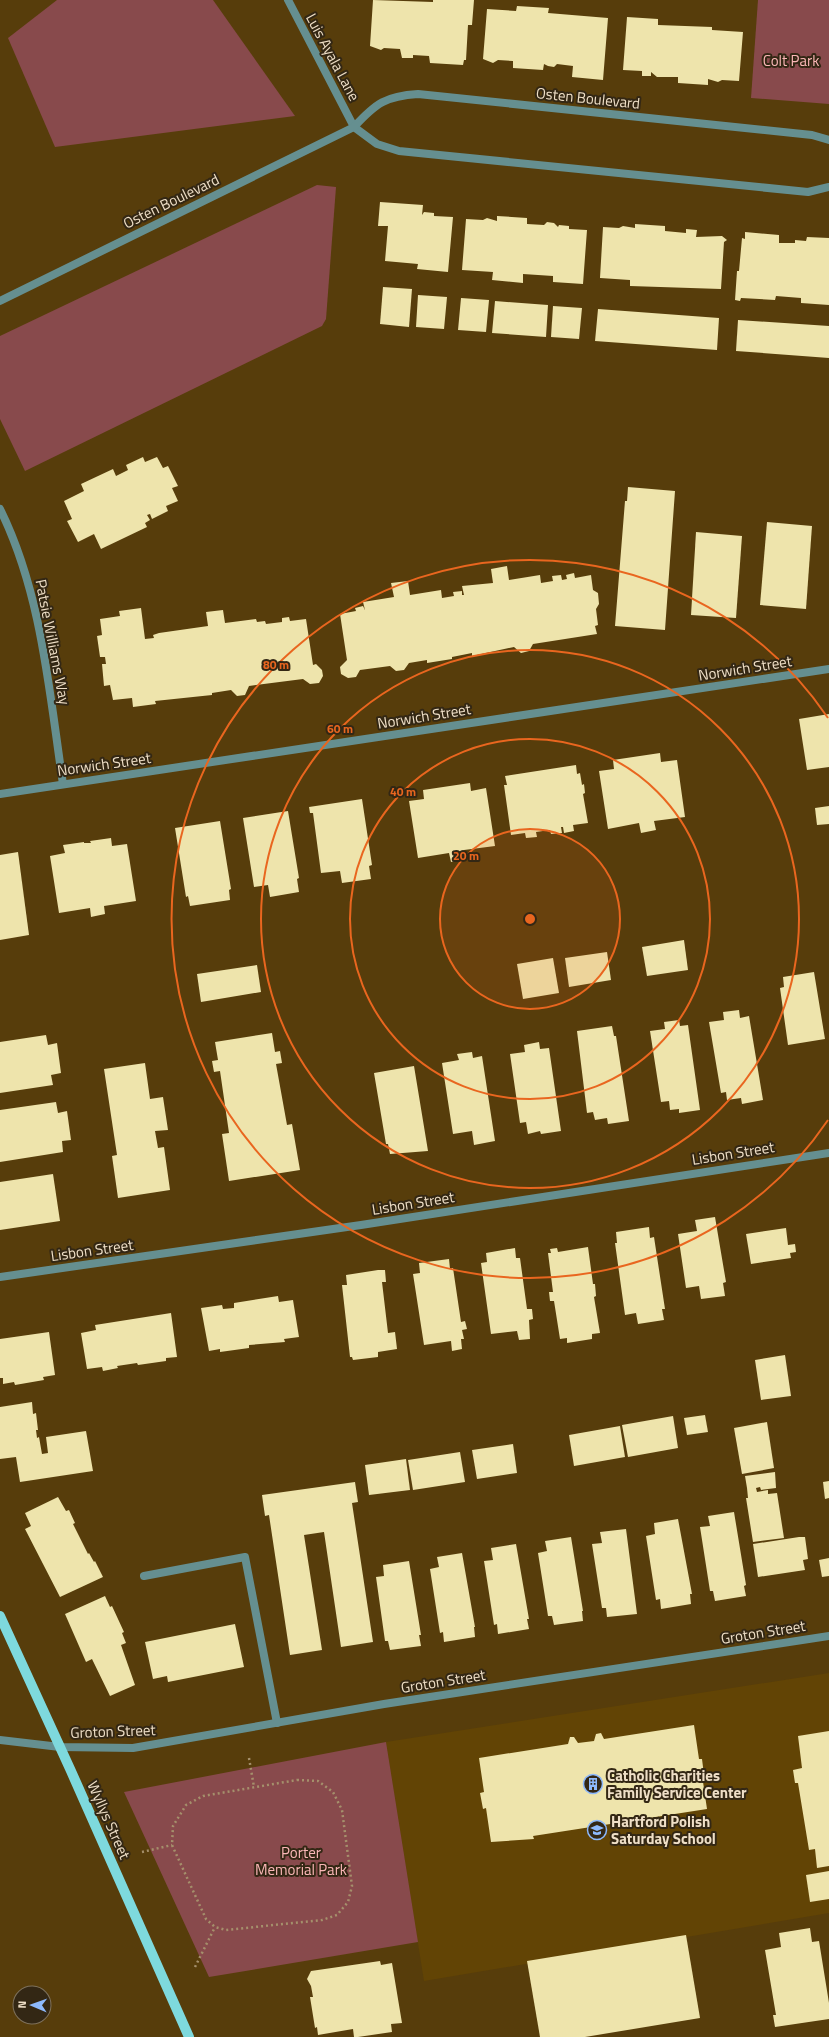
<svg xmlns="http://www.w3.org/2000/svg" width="829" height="2037" font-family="'Titillium Web',sans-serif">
<rect width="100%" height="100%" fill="#573d0b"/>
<!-- built -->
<polygon fill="#624405" points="829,1673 829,1913 424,1981 386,1742"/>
<!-- green -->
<g fill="#884a4c">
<polygon points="57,0 213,0 295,116 55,147 8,38"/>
<polygon points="758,0 829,0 829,104 751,98"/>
<polygon points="317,185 336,187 326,319 322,326 25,471 0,419 0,336"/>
<polygon points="386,1742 418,1942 209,1977 124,1792"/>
</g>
<!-- building -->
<g fill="#eee4ac">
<polygon points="373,0 433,2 433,0 474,0 472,25 468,25 466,60 464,60 463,65 430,63 429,56 413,55 413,58 402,58 400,49 384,48 381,50 370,46"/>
<polygon points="517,6 549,8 548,13 608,18 603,80 572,77 573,66 557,64 554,67 548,66 544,64 543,70 513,68 513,61 498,60 493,63 483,59 487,9 516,11"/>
<polygon points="627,17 658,19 658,25 712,27 712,30 743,32 739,81 722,80 718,82 708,79 708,85 678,83 678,77 657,77 651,72 651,76 642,76 642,71 623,70"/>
<polygon points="380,202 423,205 422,215 424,212 434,213 434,216 453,217 448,272 417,269 418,264 385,261 388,226 378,226"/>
<polygon points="497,216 527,218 527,224 544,225 547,222 554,223 558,227 559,225 569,226 569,229 587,230 583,284 553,282 553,276 523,274 523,283 492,280 493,272 462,270 466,219 483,220 487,218 497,221"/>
<polygon points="635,224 665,226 665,231 686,233 686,229 697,230 696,237 722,236 727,240 724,242 721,289 630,286 630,280 600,278 603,227 619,228 623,226 635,228"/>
<polygon points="745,232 779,235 779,243 795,243 795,240 806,241 807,237 829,238 829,305 801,303 801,298 776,296 775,300 741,298 740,301 735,300 737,271 739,271 742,238 745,239"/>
<polygon points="383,287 412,289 409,327 380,324"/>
<polygon points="418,295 447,297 444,329 416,327"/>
<polygon points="461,298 489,300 486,332 458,330"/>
<polygon points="495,301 548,305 546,337 492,333"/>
<polygon points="553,306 582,308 579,339 551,337"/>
<polygon points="598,309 719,318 717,350 595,341"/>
<polygon points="738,320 829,326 829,358 736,351"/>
<polygon points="143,457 145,462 157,457 163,468 168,466 178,486 172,488 178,501 166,506 168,511 152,519 150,514 147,515 150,520 145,523 147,527 101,549 94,534 78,542 67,521 72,519 64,501 84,491 81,484 113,469 116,476 128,470 126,465"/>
<polygon points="628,487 675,491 665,630 615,626 625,501 627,501"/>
<polygon points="767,522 812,526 806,609 760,605"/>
<polygon points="696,532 742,536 736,618 691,615"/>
<polygon points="507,566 509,580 540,575 541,583 553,581 552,576 561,575 562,580 567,579 566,575 574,573 575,578 591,575 593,590 598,593 599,604 596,609 598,625 595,626 597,634 533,644 529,651 521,653 514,647 472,656 472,653 452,657 452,659 427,663 427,660 409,663 404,670 396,671 390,666 360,670 356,677 348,678 341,674 340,667 347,660 340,614 356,611 355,608 363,606 365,610 363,602 394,597 391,583 408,581 410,595 441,590 442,598 454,596 453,592 462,591 462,595 464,595 462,586 493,583 491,569"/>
<polygon points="141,608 145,639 154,638 153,635 159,633 208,626 206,612 223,610 225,623 256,619 257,622 265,621 266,624 282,622 282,618 289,617 290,621 306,619 313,665 316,664 322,670 323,676 319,683 310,684 303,679 249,686 245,695 237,696 231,690 212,693 212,695 155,701 156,704 133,707 132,698 113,700 110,685 104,686 102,664 106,664 105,657 100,657 97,636 102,635 100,619 120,616 119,611"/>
<polygon points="829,714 829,767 807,770 799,719"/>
<polygon points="660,753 661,762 677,760 685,817 654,821 656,830 641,833 639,823 608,829 599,771 614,769 613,760"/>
<polygon points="576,765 577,774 580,773 582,785 584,784 585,793 583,794 588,823 573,825 574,831 564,833 563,827 561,827 562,833 551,834 550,830 536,832 537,837 526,838 525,833 511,835 504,785 507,785 505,776"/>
<polygon points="470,783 471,791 486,788 495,846 464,850 466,859 451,862 449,853 418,858 409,801 424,799 423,790"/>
<polygon points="362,799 372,865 369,866 371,879 342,883 340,871 321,873 313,813 310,813 309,807"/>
<polygon points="829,806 829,824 817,825 815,808"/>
<polygon points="288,811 299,878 297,879 299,892 270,897 268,885 254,887 243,818"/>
<polygon points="220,821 231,889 229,890 230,900 190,906 188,896 186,897 175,828"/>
<polygon points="111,838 112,846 127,844 136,901 104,906 105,914 91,917 90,908 59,913 50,856 65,853 63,845 84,842 84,843 91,843 90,841"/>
<polygon points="18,852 29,935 0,940 0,855"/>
<polygon points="684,940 688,970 647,976 642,947"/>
<polygon points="607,952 611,980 569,987 565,958"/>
<polygon points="553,958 559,993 523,999 517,964"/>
<polygon points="257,965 261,992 201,1002 197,974"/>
<polygon points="814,972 825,1039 788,1045 780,988 784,987 783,977"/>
<polygon points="739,1010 740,1018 749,1016 763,1100 742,1104 741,1098 727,1100 726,1092 721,1093 709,1022 724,1020 723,1012"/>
<polygon points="679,1020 680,1026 688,1025 700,1110 679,1113 679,1109 670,1110 669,1101 661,1102 650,1031 665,1029 664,1022"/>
<polygon points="612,1026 614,1036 616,1036 629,1121 608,1124 607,1118 595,1120 593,1112 587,1113 577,1031"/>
<polygon points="272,1033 275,1052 280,1051 282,1063 276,1064 287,1125 292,1124 300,1170 229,1181 222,1134 229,1133 220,1071 214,1072 212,1061 218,1060 215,1042"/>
<polygon points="46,1035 48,1045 57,1043 61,1073 51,1075 53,1085 0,1093 0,1042"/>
<polygon points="539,1042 540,1049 549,1048 561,1131 541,1134 540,1131 528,1134 526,1122 520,1123 510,1054 525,1052 524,1045"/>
<polygon points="472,1052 473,1058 482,1056 495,1141 474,1145 472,1131 453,1134 442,1063 459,1060 457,1054"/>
<polygon points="145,1063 150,1099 163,1097 168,1130 155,1131 158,1148 164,1147 170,1190 118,1198 112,1156 117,1155 104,1069"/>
<polygon points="414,1066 428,1151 390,1154 388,1144 386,1144 374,1073"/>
<polygon points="56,1102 58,1113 67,1111 71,1140 62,1141 63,1152 0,1162 0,1110"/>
<polygon points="53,1174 60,1221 0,1230 0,1182"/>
<polygon points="715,1217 726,1282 723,1283 725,1296 701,1299 699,1286 686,1288 678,1234 697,1231 695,1220"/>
<polygon points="649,1227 650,1238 654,1237 665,1309 662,1309 664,1320 638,1324 636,1313 625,1315 615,1243 617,1243 616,1232"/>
<polygon points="786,1228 788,1245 795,1244 796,1252 790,1253 791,1258 751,1264 746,1234"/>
<polygon points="588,1247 593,1284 595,1284 596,1296 594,1297 600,1333 592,1334 592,1339 567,1343 567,1338 560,1339 554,1301 550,1301 549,1292 553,1292 548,1253 551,1253 550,1249 557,1248 558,1252"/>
<polygon points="515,1248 516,1258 520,1258 527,1309 532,1309 533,1319 529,1320 530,1339 519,1340 517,1331 491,1334 481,1263 487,1262 486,1253"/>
<polygon points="449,1259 450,1269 453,1268 461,1322 465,1321 467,1329 462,1330 464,1339 461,1339 462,1349 452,1351 451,1341 424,1345 413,1274 420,1273 419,1263"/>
<polygon points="378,1270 385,1270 386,1282 382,1282 388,1333 395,1332 397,1349 378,1352 378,1357 353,1360 352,1357 350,1357 342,1285 347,1285 346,1275"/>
<polygon points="278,1296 279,1302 293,1300 299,1337 284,1339 285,1342 249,1345 249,1348 220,1352 220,1349 209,1351 201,1308 222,1305 223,1309 234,1308 234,1303"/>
<polygon points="171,1313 177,1357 166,1358 166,1361 138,1365 137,1363 117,1366 118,1368 103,1371 102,1367 87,1369 81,1333 96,1330 95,1325"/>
<polygon points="49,1332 55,1375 43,1377 44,1380 15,1385 14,1382 3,1384 3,1378 0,1378 0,1339"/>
<polygon points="785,1355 791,1396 761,1400 755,1360"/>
<polygon points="32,1402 33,1414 36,1413 38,1430 36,1430 37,1438 39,1437 42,1454 48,1453 46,1437 86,1431 93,1471 20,1482 16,1457 0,1459 0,1407"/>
<polygon points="705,1415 708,1432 687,1435 684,1418"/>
<polygon points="673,1416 678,1448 628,1457 622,1425"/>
<polygon points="767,1422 774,1468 742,1474 734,1428"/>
<polygon points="620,1426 625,1457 574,1466 569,1435"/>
<polygon points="513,1444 517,1473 477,1479 472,1450"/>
<polygon points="460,1452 465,1482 413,1490 408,1460"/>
<polygon points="406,1459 410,1490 369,1495 365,1465"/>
<polygon points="775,1472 776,1488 761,1490 760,1487 756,1488 757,1492 768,1490 768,1494 777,1493 784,1538 753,1542 746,1498 748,1498 747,1488 745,1476"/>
<polygon points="829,1481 829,1498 825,1499 823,1482"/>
<polygon points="355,1482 358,1502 352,1503 373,1642 341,1647 324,1532 304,1535 322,1650 290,1655 269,1515 265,1516 262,1495"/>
<polygon points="58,1497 66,1511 69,1510 75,1523 73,1524 88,1554 89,1553 94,1562 95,1561 103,1577 60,1597 25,1529 31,1526 25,1513"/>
<polygon points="734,1512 746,1585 744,1586 746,1596 715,1601 713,1591 710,1591 700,1527 710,1526 708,1516"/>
<polygon points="678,1519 692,1594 690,1594 691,1604 661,1609 660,1599 656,1600 646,1536 655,1534 654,1523"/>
<polygon points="626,1529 637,1614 607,1617 606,1608 602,1608 592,1544 602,1543 600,1532"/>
<polygon points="571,1537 583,1611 582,1611 583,1621 554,1625 552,1616 548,1616 538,1553 547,1551 545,1541"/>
<polygon points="799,1537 805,1537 808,1559 803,1560 805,1570 758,1577 753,1544"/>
<polygon points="516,1544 529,1619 527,1619 529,1629 498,1634 497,1624 494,1625 484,1561 493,1560 491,1548"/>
<polygon points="462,1553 475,1627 474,1627 475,1637 444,1642 443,1632 440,1633 430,1569 439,1567 437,1557"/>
<polygon points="829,1558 829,1576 822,1577 819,1560"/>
<polygon points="409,1561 421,1635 419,1635 421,1646 390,1650 388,1641 385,1641 376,1577 384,1576 383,1565"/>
<polygon points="105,1596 110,1607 112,1606 124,1632 122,1633 126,1643 121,1645 135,1685 110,1696 92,1659 86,1662 65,1614"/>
<polygon points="235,1624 244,1667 168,1682 167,1676 153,1679 145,1642"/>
<polygon points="694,1725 699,1759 702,1759 704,1775 702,1775 707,1809 533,1836 534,1839 491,1842 486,1808 483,1809 480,1793 484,1792 479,1758 568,1744 570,1737 574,1737 578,1743 594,1741 596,1734 601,1733 604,1739"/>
<polygon points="829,1731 829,1866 817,1868 815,1849 809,1850 798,1783 795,1783 793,1770 802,1768 798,1736"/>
<polygon points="829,1871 829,1899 810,1902 806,1875"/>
<polygon points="810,1928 812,1942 819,1941 829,2003 829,2019 775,2027 773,2015 776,2015 765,1950 781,1947 779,1933"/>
<polygon points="686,1935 700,2018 585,2037 540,2037 527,1961"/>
<polygon points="380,1961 381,1965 392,1963 402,2023 391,2024 392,2032 358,2037 354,2037 353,2029 318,2035 317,2027 315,2028 310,1997 313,1997 311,1986 307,1979 311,1971"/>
</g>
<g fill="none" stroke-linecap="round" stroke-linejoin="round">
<!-- path -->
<g stroke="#a5906c" stroke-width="2.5" stroke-dasharray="2 3" stroke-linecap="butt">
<polyline points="249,1758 254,1787"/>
<polygon points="297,1780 318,1781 333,1792 342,1810 352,1886 348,1902 337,1915 322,1920 226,1930 215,1927 206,1919 172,1845 173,1826 186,1805 203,1796"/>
<polyline points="142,1852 172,1845"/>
<polyline points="195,1967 215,1927"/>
</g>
<!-- lane -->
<polyline stroke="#658f90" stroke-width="8" points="144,1576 245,1557 277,1723"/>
<!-- street -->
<g stroke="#658f90" stroke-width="8">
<polyline points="288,0 354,127 377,144 399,151 808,192 829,187"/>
<path d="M0,301L354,127C376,103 386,96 418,94L812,135L829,140"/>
<path d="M0,509C42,594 49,691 63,784"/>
<polyline points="0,794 829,669"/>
<polyline points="0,1277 361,1225 829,1153"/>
<polyline points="0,1740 60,1747 133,1748 384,1704 829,1636"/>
</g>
<!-- primary -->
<polyline stroke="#7ed9dd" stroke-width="10" points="0,1616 71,1771 189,2037"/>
</g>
<!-- distance rings -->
<circle cx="530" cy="919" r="90" fill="#e9661f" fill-opacity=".12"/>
<g fill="none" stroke="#e9661f" stroke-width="2">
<circle cx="530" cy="919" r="90"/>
<circle cx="530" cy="919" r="180"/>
<circle cx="530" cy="919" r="269"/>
<path d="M828 1120A359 359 0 1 1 828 718"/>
</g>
<!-- icons -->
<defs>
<symbol id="building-ring" viewBox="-11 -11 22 22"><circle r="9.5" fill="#332714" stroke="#8db9fc" stroke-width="1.5"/><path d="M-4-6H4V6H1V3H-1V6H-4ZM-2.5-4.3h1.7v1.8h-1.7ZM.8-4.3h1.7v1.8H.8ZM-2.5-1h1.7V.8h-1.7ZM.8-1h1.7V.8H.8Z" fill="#8db9fc"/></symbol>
<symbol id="school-ring" viewBox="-11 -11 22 22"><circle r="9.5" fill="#332714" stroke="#8db9fc" stroke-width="1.5"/><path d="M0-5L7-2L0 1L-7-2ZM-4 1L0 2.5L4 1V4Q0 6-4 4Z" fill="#8db9fc"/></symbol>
</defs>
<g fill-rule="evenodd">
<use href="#building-ring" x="582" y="1773" width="22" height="22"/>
<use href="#school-ring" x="586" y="1819" width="22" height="22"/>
</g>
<g text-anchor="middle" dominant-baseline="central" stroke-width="4" stroke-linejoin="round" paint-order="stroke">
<!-- street labels -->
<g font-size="15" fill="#efdfc7" stroke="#332714">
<text transform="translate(333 57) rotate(62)">Luis Ayala Lane</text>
<text transform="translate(588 98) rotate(6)">Osten Boulevard</text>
<text transform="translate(171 201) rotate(-26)">Osten Boulevard</text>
<text transform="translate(53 642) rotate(79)">Patsie Williams Way</text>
<text transform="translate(745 668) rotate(-9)">Norwich Street</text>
<text transform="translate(424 716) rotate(-9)">Norwich Street</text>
<text transform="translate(104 764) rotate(-8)">Norwich Street</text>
<text transform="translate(733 1153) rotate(-9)">Lisbon Street</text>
<text transform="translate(413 1203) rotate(-9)">Lisbon Street</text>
<text transform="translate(92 1250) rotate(-8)">Lisbon Street</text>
<text transform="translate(763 1632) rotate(-9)">Groton Street</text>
<text transform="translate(443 1681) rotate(-9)">Groton Street</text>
<text transform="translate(113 1731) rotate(-2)">Groton Street</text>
<text transform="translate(109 1820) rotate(66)">Wyllys Street</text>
</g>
<!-- park labels -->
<g font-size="15" fill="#fbb7b7" stroke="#332714">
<text x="791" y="60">Colt Park</text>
<text x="301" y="1852">Porter<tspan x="301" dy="17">Memorial Park</tspan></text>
</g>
<!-- poi labels -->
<g font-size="15" font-weight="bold" fill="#efdfc7" stroke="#332714" text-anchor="start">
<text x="607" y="1775">Catholic Charities<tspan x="607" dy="17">Family Service Center</tspan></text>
<text x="611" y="1821">Hartford Polish<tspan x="611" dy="17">Saturday School</tspan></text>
</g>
</g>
<circle cx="530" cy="919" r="6" fill="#e9661f" stroke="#332714" stroke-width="2"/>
<g font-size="12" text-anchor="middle" font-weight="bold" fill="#e9661f" stroke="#332714" stroke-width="4" stroke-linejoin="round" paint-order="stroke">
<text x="276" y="669">80 m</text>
<text x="340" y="733">60 m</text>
<text x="403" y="796">40 m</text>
<text x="466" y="860">20 m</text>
</g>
<!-- north arrow -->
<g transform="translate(32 2005) rotate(272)"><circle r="19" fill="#332714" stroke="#7e715c"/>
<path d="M0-3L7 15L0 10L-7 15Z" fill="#8db9fc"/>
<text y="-6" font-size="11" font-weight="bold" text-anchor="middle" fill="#efdfc7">N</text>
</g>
</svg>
